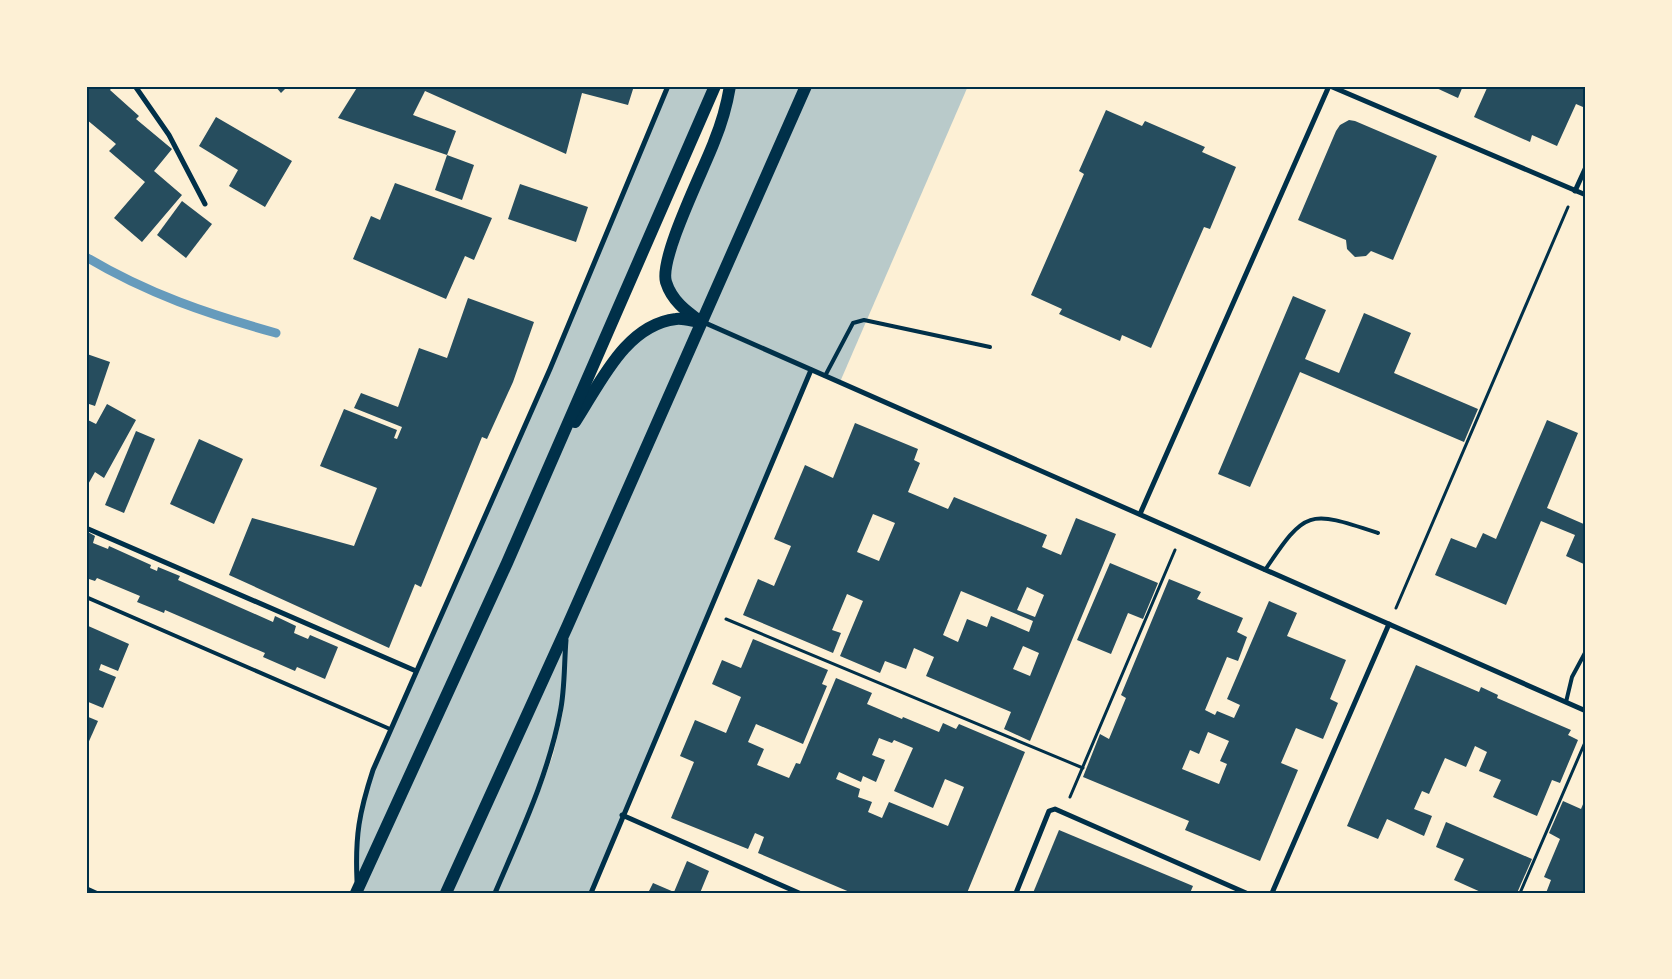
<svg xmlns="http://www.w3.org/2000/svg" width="1672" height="979" font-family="'Crimson Pro',serif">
<rect width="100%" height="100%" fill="#fdf0d5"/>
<!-- green -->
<g fill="#b9caca">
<polygon points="668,86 715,86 556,450 627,344 662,323 700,322 666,281 730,86 806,86 567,627 561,711 551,754 495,893 356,893 355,848 373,770 507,469"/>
<polygon points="807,86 968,86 840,382 704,321"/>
<polygon points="702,324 810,371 589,893 497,893 537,799 553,755 563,712 568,628"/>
</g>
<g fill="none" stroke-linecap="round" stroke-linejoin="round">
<!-- stream -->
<path stroke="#669bbc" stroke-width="9" d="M86,257C148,294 208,314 276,333"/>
</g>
<!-- building -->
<g fill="#264d5e" fill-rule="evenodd">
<polygon points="86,86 113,86 110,90 139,116 136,119 172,149 154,171 182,195 142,242 114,218 145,182 109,151 116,144 86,119"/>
<polygon points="275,86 288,86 281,93"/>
<polygon points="358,86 634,86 628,105 582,93 566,154 425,91 413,115 456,131 447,155 338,118"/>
<polygon points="1432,86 1463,86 1458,98"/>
<polygon points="1483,86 1586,86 1586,101 1583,107 1576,104 1557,146 1532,135 1530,142 1474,117 1487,88"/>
<polygon points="1106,110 1142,126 1145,121 1205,147 1202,152 1236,167 1210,229 1204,227 1151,348 1122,335 1120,341 1059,314 1062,309 1031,295 1084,174 1079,171"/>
<polygon points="216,117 292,161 265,207 229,186 238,170 199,146"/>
<polygon points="1349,120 1355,121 1437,156 1393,260 1371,251 1366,256 1355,257 1347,249 1346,240 1298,220 1336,131 1340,125"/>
<polygon points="447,155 474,165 462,200 435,190"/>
<polygon points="395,183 492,218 474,260 465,256 446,299 353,259 371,216 380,220"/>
<polygon points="520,184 588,207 576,242 508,219"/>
<polygon points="182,201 212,224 186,258 157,235"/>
<polygon points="1293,296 1326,310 1305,359 1339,373 1364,313 1411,333 1394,373 1478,409 1464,442 1300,372 1250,487 1218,474"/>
<polygon points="468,298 534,322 513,382 487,439 482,437 421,587 415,584 389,648 229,575 252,518 354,546 377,488 320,466 344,409 397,430 394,438 397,439 402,427 354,408 361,393 398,407 419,348 447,358"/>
<polygon points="87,354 110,362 95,406 86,403"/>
<polygon points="107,404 136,420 104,478 95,472 86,488 86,419 96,424"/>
<polygon points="1547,420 1578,433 1547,508 1586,525 1586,565 1566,556 1575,535 1541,521 1506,605 1435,575 1451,538 1476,548 1483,533 1496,539"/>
<path d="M855,423L918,449L914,460L920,463L908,492L948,509L954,497L1047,535L1042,547L1061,555L1076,518L1116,534L1030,741L1004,729L1011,712L926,676L934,657L914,648L906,669L885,661L880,673L840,656L863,601L847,594L832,630L841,633L833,653L743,615L758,579L774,586L791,546L774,539L805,465L833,478ZM873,514L895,523L879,561L857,552ZM1027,587L1044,595L1035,617L1017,610ZM961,591L1033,621L1029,632L991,616L987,627L967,619L958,642L943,635ZM1023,646L1039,653L1030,676L1013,669Z"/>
<polygon points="136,431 155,439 124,513 105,505"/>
<polygon points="199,439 243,459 214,524 170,504"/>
<polygon points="86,531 95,536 93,543 108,549 109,546 151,565 150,568 157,571 158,567 180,576 178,580 273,622 275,616 296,626 294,633 308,639 310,635 338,647 325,679 297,667 295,671 263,657 265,653 165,610 164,613 137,602 140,596 97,578 95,581 86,578"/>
<polygon points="1110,563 1158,583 1143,619 1128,613 1111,654 1077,640"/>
<path d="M1169,579L1201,592L1197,599L1243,618L1237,632L1247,637L1238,661L1227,657L1205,710L1215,715L1217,711L1234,718L1240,705L1227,699L1269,601L1297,613L1287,636L1346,660L1330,699L1338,703L1323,739L1296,728L1281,763L1298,770L1260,861L1185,830L1189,821L1083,777L1100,734L1109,739L1126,698L1121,695ZM1208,732L1229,741L1220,761L1227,764L1219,784L1182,769L1190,750L1199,754Z"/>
<polygon points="86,625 129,644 118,671 101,664 99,670 116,677 103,708 86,701"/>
<path d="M753,639L828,670L822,684L827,686L803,744L756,724L748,742L764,749L757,765L789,778L796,763L800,764L836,678L872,693L867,704L902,719L903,717L939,732L943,723L956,729L959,724L1025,752L967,893H852L758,853L764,837L755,833L748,849L671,818L694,762L680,756L695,720L726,733L741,697L712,684L722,660L741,668ZM879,738L892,743L894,740L913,748L894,791L933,808L945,779L964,787L948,826L889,802L882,818L868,812L872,802L858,797L860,789L836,779L839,772L861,782L863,776L876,782L885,760L872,755Z"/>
<polygon points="1416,665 1479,692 1481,687 1498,695 1497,698 1571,730 1568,735 1578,740 1560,783 1552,780 1537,816 1493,797 1501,780 1479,771 1487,752 1475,746 1466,767 1445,758 1429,794 1422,791 1414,809 1432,816 1424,836 1387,819 1378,839 1347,826"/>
<polygon points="86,716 98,721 86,748"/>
<polygon points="1586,797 1586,893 1546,893 1551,880 1544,877 1560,839 1549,833 1563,801 1581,809"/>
<polygon points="1446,822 1532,859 1517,893 1483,893 1454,880 1464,859 1436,847"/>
<polygon points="1059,830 1193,886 1190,893 1033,893"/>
<polygon points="687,861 709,871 700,893 648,893 653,883 674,892"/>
</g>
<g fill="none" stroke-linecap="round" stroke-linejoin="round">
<!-- path -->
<g stroke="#003049" stroke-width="3">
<polyline points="1396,608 1568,207"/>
<polyline points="726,619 1083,768"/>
<polyline points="1070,797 1175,550"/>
<polyline points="1520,893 1586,740"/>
</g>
<!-- service -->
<g stroke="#003049" stroke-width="4">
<polyline points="825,376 853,323 864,320 990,347"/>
<path d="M1265,570C1306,509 1308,510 1378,533"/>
<polyline points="86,597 390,729"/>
<polyline points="1566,702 1572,677 1586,651"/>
<polyline points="86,888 97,893"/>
</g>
<!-- minor -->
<g stroke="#003049" stroke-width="5">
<polyline points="135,86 169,135 205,204"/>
<polyline points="1330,86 1586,195"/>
<polyline points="1575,191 1586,167"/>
<polyline points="703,322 1586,711"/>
<polyline points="1140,514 1329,86"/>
<polyline points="86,528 416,671"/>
<polyline points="622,815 799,893"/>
<path d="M357,881C355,836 359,813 373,770L550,369L668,86"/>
<path d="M495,893C520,834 548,776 560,713C565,690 564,664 566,640"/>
<polyline points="591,893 811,370"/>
<polyline points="1016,893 1049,811 1055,809 1246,893"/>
<polyline points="1272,893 1389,624"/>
</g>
<!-- primary -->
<g stroke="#003049" stroke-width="12">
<path d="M701,322C686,311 672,301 666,282C659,258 704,169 714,142C721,125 727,104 730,86"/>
<path d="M575,422C600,384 625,325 676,319C683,318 692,321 699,322"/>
<polyline points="356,893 507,563 715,86"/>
<polyline points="446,893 567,627 806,86"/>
</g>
</g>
<!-- border -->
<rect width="1672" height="979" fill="none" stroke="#fdf0d5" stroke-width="175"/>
<rect x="88" y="88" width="1496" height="804" fill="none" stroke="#003049" stroke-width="2"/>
</svg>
